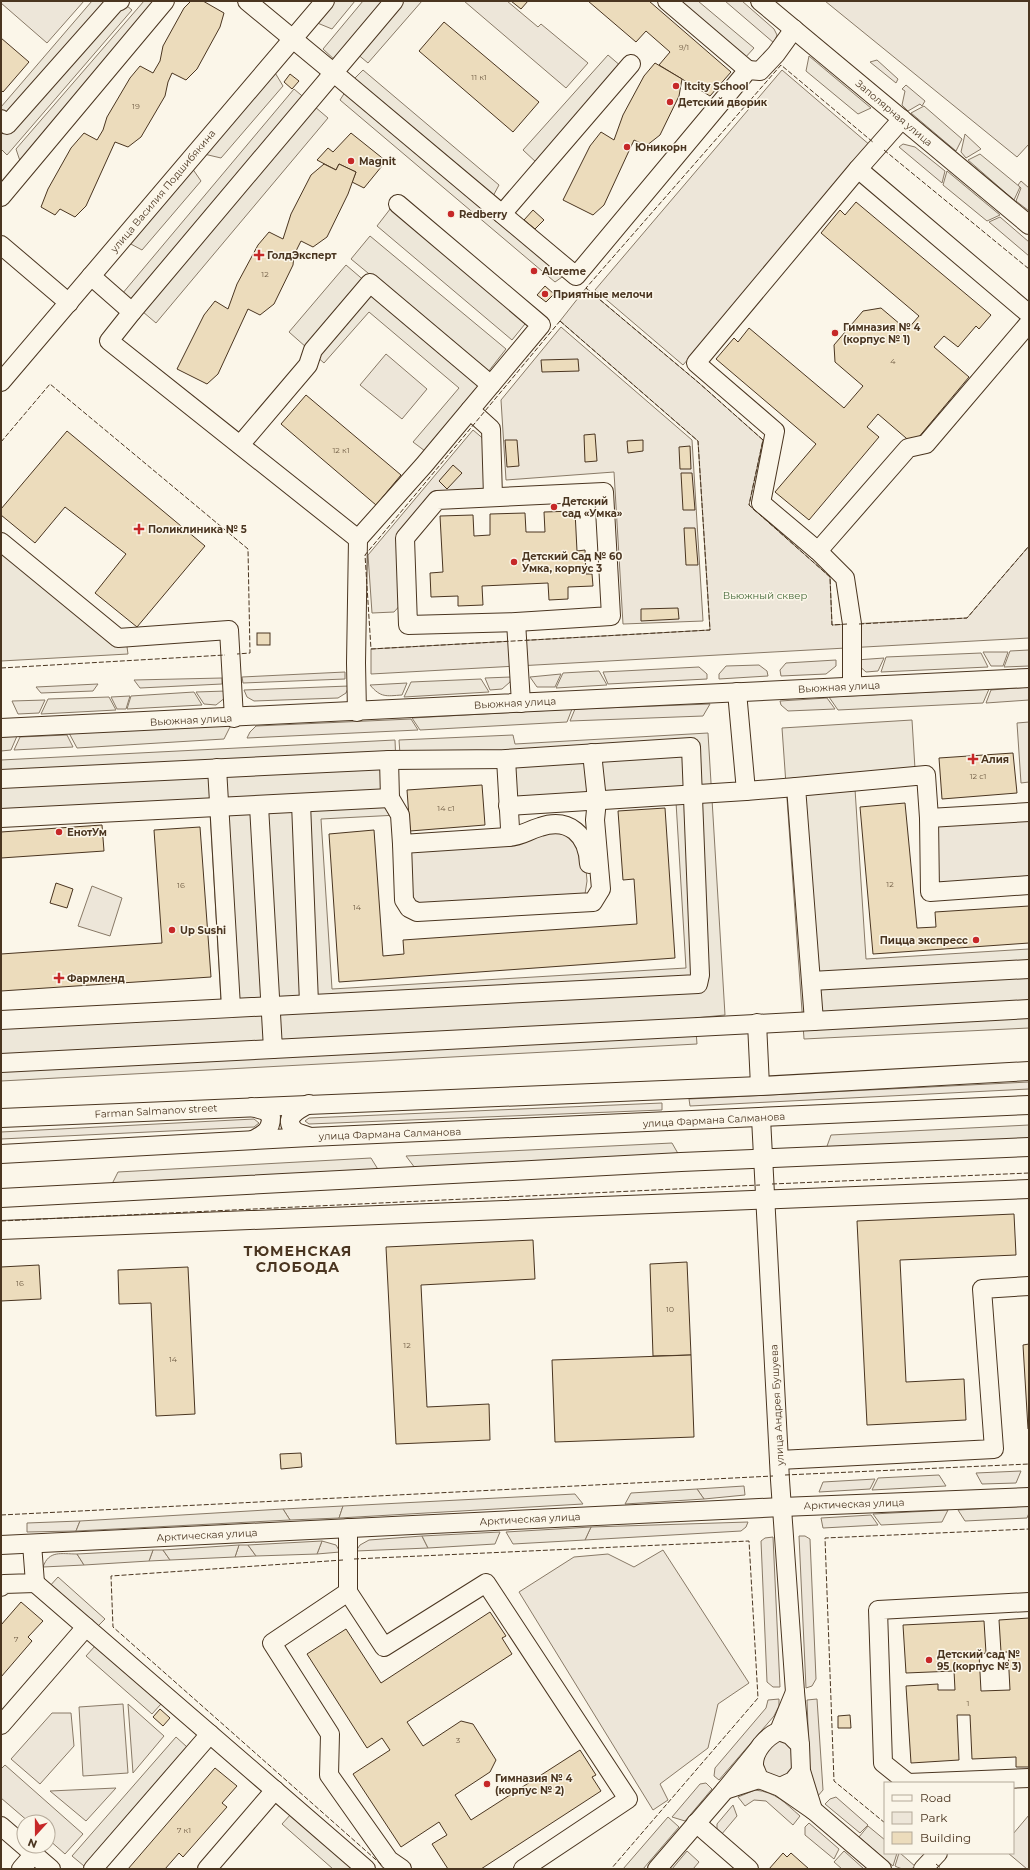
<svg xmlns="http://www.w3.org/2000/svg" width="1030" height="1870" font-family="Montserrat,sans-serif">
<rect width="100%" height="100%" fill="#fbf6e9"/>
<!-- green -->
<g fill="#ede6d9" stroke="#887966">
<polygon points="1,1 84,1 47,43 1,3"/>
<polygon points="464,1 507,1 538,27 541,24 588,63 566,88"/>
<polygon points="725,1 742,1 774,29 777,35 774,43"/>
<polygon points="825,1 1029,1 1029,144 1017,157"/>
<polygon points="877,60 898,79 896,83 870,62"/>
<polygon points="782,70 871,146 683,365 595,290"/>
<polygon points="906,85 925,101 922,106 920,104 908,111 902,105 905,91 902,89"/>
<polygon points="965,134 981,149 966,158 961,152"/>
<polygon points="903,144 915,147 945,171 942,183 899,147"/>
<polygon points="1021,181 1029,188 1029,211 1016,201 1021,188 1018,185"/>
<polygon points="1000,217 1029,242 1029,256 989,222"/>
<polygon points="586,288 699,383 763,440 749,505 830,577 832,625 967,618 1029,546 1029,638 371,674 371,649 710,630 698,441 560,321"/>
<polygon points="561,327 692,440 703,621 623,624 614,472 506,480 501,400"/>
<polygon points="386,354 427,389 402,419 360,385"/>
<polygon points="473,430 486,441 487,483 480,492 435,491 401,536 403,602 394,612 372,613 368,555"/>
<polygon points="983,652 1008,652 1003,666 991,666"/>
<polygon points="884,658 878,671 866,672 857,664 856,660"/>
<polygon points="836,660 836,666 826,674 781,676 780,670 786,663"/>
<polygon points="759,665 767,671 768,676 719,679 719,674 726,666"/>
<polygon points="699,667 707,674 707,679 608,684 603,672"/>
<polygon points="345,672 345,679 243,683 242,677"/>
<polygon points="561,674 555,687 537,687 530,677"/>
<polygon points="511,677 510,682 502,689 490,690 485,678"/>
<polygon points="222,678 222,684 140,688 134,680"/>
<path d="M407,683L402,695C386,696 381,698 370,685Z"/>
<polygon points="98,684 93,691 41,693 36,687"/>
<polygon points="349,686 346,693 338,698 254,701 247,697 244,690"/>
<polygon points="1029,687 1029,700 986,703 991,690"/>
<polygon points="226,691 226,697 216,705 204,704 196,692"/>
<polygon points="130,696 126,709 117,709 111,697"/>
<polygon points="827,698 835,709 788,711 781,705 780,701"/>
<polygon points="45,700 39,713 18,714 12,701"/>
<polygon points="710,704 703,716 570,721 575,709"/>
<polygon points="411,719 418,730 247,738 250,732 256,726"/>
<polygon points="67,735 73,747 14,750 20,737"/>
<polygon points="1029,817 1029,877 936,883 934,827"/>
<polygon points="549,827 584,845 587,881 585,894 421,907 413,900 410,847"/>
<polygon points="92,886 122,898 110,936 78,926"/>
<polygon points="1029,1082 1029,1089 690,1106 689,1099"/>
<polygon points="662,1103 662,1110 309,1124 305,1121 309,1118"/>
<polygon points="254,1119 259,1123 254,1127 1,1139 1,1132"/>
<polygon points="1021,1471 1016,1483 982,1484 976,1473"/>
<polygon points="875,1479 870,1489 819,1492 823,1482"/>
<polygon points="744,1486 745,1495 704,1499 697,1489"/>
<polygon points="343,1506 339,1518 290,1520 283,1509"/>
<polygon points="871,1515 878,1525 823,1528 821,1518"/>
<polygon points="80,1521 76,1531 27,1532 27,1523"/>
<polygon points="748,1522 746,1527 741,1531 585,1540 591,1527"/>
<polygon points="422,1536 428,1548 356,1551 360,1545 369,1540"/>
<polygon points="799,1536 805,1536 810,1539 816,1679 812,1686 806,1688"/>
<polygon points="773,1537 780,1687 773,1687 767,1682 761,1541 765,1538"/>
<polygon points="322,1541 336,1545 340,1552 317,1554"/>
<polygon points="239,1545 248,1545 256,1556 235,1557"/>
<polygon points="153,1550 163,1550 170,1560 149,1561"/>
<polygon points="663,1550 749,1683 718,1704 708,1748 660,1784 668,1800 653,1810 519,1592 574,1557 608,1554 634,1567"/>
<path d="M77,1554L84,1565L43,1567C49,1550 61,1554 77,1554Z"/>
<polygon points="779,1699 779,1706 774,1716 719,1780 714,1776 715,1768 766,1708 768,1700"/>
<polygon points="817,1699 823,1790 817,1797 810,1783 807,1700"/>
<polygon points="123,1704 128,1773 83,1776 79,1707"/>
<polygon points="128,1704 164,1736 133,1773"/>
<polygon points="52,1713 71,1713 74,1746 40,1784 11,1759"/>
<path d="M781,1740L793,1748C794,1766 796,1771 779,1779L763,1771L761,1759L775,1742Z"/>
<polygon points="5,1765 83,1834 65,1854 48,1839 48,1822 29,1822 1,1798 1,1769"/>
<polygon points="706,1783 712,1789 685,1821 672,1817 700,1784"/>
<polygon points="116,1788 86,1821 50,1791"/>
<path d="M755,1790C776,1792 785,1803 800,1816L793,1825L766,1801L754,1800L745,1806L738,1797Z"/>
<polygon points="836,1797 868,1825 860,1833 825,1804 830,1799"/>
<polygon points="733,1805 737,1816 721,1835 717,1829 717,1824"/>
<polygon points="1029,1815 1029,1869 1027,1869 1008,1853 1013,1853 1013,1834"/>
<polygon points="809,1823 839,1849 834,1859 805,1835 805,1827"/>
<path d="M899,1853H900L916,1867C909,1870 902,1870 895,1866Z"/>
</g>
<!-- parking -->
<g fill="#ede7d9" stroke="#887966">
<polygon points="92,1 121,1 132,10 7,155 1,149 1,107"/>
<polygon points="144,1 159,1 20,161 16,149"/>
<polygon points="333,1 355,1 332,29 315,22"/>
<polygon points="363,1 422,1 368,63 350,48 337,62 323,49"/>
<polygon points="675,1 698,1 754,48 744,59"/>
<polygon points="608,55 622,67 537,163 523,150"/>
<polygon points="809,56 871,108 858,114 806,71"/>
<polygon points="363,70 499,185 492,198 353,80"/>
<polygon points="274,71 283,86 221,158 204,154"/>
<polygon points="294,89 328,118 156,323 122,294"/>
<polygon points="347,89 565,275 555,282 340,100"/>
<polygon points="924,106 962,139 956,151 911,113"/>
<polygon points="980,154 1020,187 1014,200 968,160"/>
<polygon points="192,168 201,181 142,250 129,243"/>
<polygon points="947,171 1000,215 987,221 943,185"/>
<polygon points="394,204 529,319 512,340 377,226"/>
<polygon points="370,236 506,349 488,372 351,259"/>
<polygon points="346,265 485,384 425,451 413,442 459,388 369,312 324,363 289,332"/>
<polygon points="1,532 125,632 128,654 1,661"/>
<polygon points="1029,650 1029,666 1004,667 1010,651"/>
<polygon points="981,653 988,667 881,672 886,657"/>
<polygon points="599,671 607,685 556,688 563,673"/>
<polygon points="481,679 489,692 404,697 411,682"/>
<polygon points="989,689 983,703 838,710 829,697"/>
<polygon points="194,692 202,705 127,709 131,696"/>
<polygon points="109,697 116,710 41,714 48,699"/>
<polygon points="572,709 567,722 420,730 412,718"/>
<polygon points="912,720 916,785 855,789 866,959 1029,949 1029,1028 804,1039 782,728"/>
<polygon points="1029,722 1029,782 1021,783 1017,723"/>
<polygon points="231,725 224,739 77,748 69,733"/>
<polygon points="708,733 725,1015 695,1018 697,1044 1,1081 1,1014 221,1001 210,813 1,822 1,760 395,740 398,815 321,819 332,989 686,968 676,802 501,810 498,765 401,769 399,740 513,735 515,744"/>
<polygon points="17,736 11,750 1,751 1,737"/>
<polygon points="1029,1125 1029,1139 826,1149 831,1135"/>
<polygon points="672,1143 680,1157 415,1168 406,1156"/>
<polygon points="371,1158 379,1171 112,1184 118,1172"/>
<polygon points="939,1475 946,1486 872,1490 878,1478"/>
<polygon points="697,1489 704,1499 625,1504 631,1493"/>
<polygon points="575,1494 583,1504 339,1518 343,1506"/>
<polygon points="1029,1506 1029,1513 1027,1518 965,1521 958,1510"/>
<polygon points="283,1509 290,1520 76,1531 80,1521"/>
<polygon points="948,1510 942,1522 881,1525 873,1514"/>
<polygon points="591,1527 585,1540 513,1544 506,1532"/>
<polygon points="500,1532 495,1544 428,1548 422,1536"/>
<polygon points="322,1541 317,1554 256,1556 248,1545"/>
<polygon points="239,1545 235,1557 170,1560 163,1550"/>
<polygon points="153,1550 149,1561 84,1565 77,1554"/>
<polygon points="58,1577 105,1619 95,1629 48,1588"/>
<polygon points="95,1646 161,1704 152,1714 86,1656"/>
<polygon points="176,1737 187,1747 84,1866 72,1856"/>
<polygon points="291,1814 353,1869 333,1869 282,1824"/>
<polygon points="668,1817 679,1827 643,1869 623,1869"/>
<polygon points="868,1826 885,1840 885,1853 897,1853 893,1866 859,1837"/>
<polygon points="687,1851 699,1862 693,1869 672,1869"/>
<polygon points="844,1851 864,1869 842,1869 834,1862"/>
</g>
<!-- building -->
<g fill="#ecdcbc" stroke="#4a3520">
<polygon points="191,1 203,1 224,13 220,27 197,69 186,80 172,73 168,82 165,96 141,137 128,147 115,142 86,206 75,217 60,209 55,215 41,207 48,189 71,148 84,133 97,140 103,130 107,117 130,78 140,66 153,73 160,61 163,46 184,8"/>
<polygon points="511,1 528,1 521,9"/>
<polygon points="588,1 649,1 731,72 710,96 659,65 670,52 646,31 636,42"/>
<polygon points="444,22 539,102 513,132 419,51"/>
<polygon points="1,38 29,62 3,92 1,90"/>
<polygon points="655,63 682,79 679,96 660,135 646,146 634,140 604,205 593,215 563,200 590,146 601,132 614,140 623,115 644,76"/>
<polygon points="290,74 299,81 292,89 284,82"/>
<polygon points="351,133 386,161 364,188 352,182 356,172 339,164 336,170 317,160 328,148 333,152"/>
<polygon points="324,164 336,170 339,164 356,172 348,194 327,237 313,247 301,241 294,255 293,265 274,304 260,315 248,309 218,374 207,384 177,369 204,315 215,301 228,309 237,284 258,245 269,232 283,239 291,214 311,175"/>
<polygon points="856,202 991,315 979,329 976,326 958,347 944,336 934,347 969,377 913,444 878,414 867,427 879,437 809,520 775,492 816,444 716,359 734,338 738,342 749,328 844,408 863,386 835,362 834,345 863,311 881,308 907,330 919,316 821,233 840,210 845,215"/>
<polygon points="533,210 544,220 535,229 524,220"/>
<polygon points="545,286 554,294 546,302 537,295"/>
<polygon points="578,359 579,371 542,372 541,360"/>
<polygon points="306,395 401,475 376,505 281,424"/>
<polygon points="67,431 205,546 137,627 95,593 126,554 65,507 35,543 1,515 1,509"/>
<polygon points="595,434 597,461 585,462 584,435"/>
<polygon points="505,440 517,440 519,466 507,467"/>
<polygon points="643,440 643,451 628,453 627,441"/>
<polygon points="690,446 691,469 680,469 679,447"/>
<polygon points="453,465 462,473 447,489 439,481"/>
<polygon points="681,473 692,473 695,510 683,510"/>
<polygon points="575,511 577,551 585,550 586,574 592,574 593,586 568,587 568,599 549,600 548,583 482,586 483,605 458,606 458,596 431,597 430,573 443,572 440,516 473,515 474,536 490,535 490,514 525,513 526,532 545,532 544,512"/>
<polygon points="684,528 695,528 698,565 686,565"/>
<polygon points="678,608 679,619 641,621 641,609"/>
<rect x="257" y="633" width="13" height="12"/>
<polygon points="1013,753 1017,793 942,799 939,758"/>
<polygon points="482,785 485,825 410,831 407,790"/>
<polygon points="905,803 917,928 936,927 935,912 1029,906 1029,943 873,954 860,807"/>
<polygon points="665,808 675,958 339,982 329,834 374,830 383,956 404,954 403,940 637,924 634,879 623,880 618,811"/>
<polygon points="102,825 104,851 1,858 1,832"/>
<polygon points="200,827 211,977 1,991 1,954 162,943 154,830"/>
<polygon points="56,883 73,889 67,908 50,903"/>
<polygon points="1014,1214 1016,1255 900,1260 906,1382 964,1379 966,1420 867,1425 857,1221"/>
<polygon points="533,1240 535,1279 421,1285 427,1407 489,1404 490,1440 396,1444 386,1247"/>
<polygon points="687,1262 691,1355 653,1356 650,1264"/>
<polygon points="39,1265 41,1299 1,1301 1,1267"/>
<polygon points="188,1267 195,1414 156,1416 151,1303 119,1304 118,1270"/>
<polygon points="1029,1344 1029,1429 1028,1429 1023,1345"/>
<polygon points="691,1355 694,1437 555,1442 552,1360"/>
<polygon points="301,1453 302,1467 281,1469 280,1454"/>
<polygon points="21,1602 43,1621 28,1637 32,1641 1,1677 1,1625"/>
<polygon points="490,1612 506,1636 502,1638 512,1654 407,1722 423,1746 461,1721 473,1724 496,1760 490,1772 455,1795 471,1820 580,1750 596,1775 592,1777 601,1791 481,1869 448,1869 432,1844 447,1835 439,1822 401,1847 353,1774 390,1750 382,1738 367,1748 307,1654 346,1629 381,1683"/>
<polygon points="1029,1618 1029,1767 1016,1767 1016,1757 972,1759 970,1715 957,1715 959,1760 911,1763 906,1686 938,1684 938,1690 955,1690 954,1671 906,1673 903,1625 984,1621 986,1653 979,1654 981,1691 1010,1690 1008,1652 1001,1652 999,1620"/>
<polygon points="160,1709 170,1718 163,1726 153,1717"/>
<polygon points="850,1715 851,1728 838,1728 838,1716"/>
<polygon points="215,1768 237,1786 222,1803 227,1807 183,1857 179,1853 165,1869 128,1869"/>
<polygon points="783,1853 787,1857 791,1853 809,1869 769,1869"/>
</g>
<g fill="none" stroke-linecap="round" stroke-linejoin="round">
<defs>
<g id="minor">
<polyline points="247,1 334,73 576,276 748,70 760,71 776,54 794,29"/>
<polyline points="667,1 748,70"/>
<polyline points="760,1 1029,225"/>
<polyline points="1,119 7,125 115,3 120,1"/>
<polyline points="858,169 902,119"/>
<polyline points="1,197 165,1"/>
<polyline points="502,214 631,64"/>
<polyline points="1,245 69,303"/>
<polyline points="91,276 132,312 109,341 358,539"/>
<polyline points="132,312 394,1"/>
<polyline points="1,382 325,1"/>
<polyline points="470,410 491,429 493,497"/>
<polyline points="240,445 308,365 313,350 370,283 491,385"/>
<polygon points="604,492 611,616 516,622 408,625 405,538 437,500"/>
<polyline points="1,542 118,638 229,630 234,718"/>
<polyline points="818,551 908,448 926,444 1029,323"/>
<polyline points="516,622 521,703"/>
<polyline points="852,686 852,624 845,578 818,551 761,503 775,431 696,363 858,169 1029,314"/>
<polyline points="357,712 356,663 358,539 424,465 541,325 398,204"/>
<polyline points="1,728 1029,678"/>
<polyline points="389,760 390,798 400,815 402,844 508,837 510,828 506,759"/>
<polyline points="217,768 231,1007"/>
<polyline points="1,779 389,760 506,759 691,747 700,975 698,984 1,1020"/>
<polyline points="746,791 796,787"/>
<polyline points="301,803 309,1003"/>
<polyline points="259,806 273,1049 814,1021"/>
<polyline points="508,806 746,791 737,692"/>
<polyline points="1029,812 929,818 926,775 796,787 814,1021 1029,1009"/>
<polyline points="1,818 390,798"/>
<polyline points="929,818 930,892 1029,885"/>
<path d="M508,837C523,836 526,831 540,827C569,817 588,835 589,864"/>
<polyline points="402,844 404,900 409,908 417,912 593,902 601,889 595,820 597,800 592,753"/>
<polyline points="811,981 1029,969"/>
<polyline points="757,1023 760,1086"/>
<polyline points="1,1063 273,1049"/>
<path d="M309,1104C299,1109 281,1118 295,1131C299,1134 306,1135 310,1137"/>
<path d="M252,1107L266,1111L271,1117C271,1131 264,1134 253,1140"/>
<polyline points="1,1118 760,1086 1029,1071"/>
<polyline points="761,1118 780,1480 795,1692"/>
<polyline points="1,1154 310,1137 1029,1105"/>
<polyline points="1,1198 681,1162 1029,1147"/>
<polyline points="1,1230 1029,1189"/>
<polyline points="779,1460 994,1449 982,1289 1029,1286"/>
<polyline points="348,1528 348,1592 384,1647 486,1583 628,1799 523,1869"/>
<polyline points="1,1545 782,1507 1029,1497"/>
<polyline points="35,1583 366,1869"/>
<polyline points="1,1587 4,1584 35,1583 32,1544"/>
<polyline points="348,1592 272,1643 330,1734 329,1775 389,1860 402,1869"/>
<polyline points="1,1725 86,1627"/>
<polyline points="779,1731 795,1692 800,1745"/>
<polyline points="757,1751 725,1790 759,1779"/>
<polyline points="908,1783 883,1763 878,1610 1029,1602"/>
<polyline points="908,1783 1029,1778"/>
<path d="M780,1787L813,1810L801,1771L800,1745L790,1735L779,1731C766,1737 753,1751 754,1766C755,1770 758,1775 759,1779L780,1787L793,1781L801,1771"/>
<polyline points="813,1810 882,1869"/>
<polyline points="696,1823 749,1869"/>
<polyline points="1,1826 51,1869"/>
<polyline points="21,1869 34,1854"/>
<polyline points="93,1869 210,1734"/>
<polyline points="207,1869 275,1790"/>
<polyline points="657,1869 725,1790"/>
<polyline points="923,1869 938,1853"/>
</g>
</defs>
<!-- minor casing -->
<use href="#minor" stroke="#4a3520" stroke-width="20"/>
<!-- minor -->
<use href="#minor" stroke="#fbf6e9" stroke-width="18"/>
<!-- fence -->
<g stroke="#4a3520" stroke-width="1" stroke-dasharray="5 2" stroke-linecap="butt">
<polyline points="884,150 1029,269"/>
<polygon points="560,321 698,441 710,630 371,649 365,555"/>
<polyline points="1,442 50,384 248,549 250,653 237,654"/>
<polyline points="847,624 832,625 830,577 749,505 763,440 699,383 586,288 781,65 874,143"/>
<polyline points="859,624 967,618 1029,546"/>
<polyline points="1,668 225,655"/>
<polyline points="772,1184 1029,1173"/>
<polyline points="1,1221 760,1185"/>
<polyline points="785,1475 1029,1464"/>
<polyline points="1,1515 773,1476"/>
<polyline points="354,1559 749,1541 758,1698 611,1869"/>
<polyline points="343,1560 111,1576 113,1627 383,1866"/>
<polyline points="885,1823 834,1781 825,1538 1029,1529"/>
<polyline points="936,1864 942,1869"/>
</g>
</g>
<!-- markers -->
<g fill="#c62828" stroke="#fbf6e9" stroke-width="1.5">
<circle cx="676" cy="86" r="4"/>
<circle cx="670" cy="102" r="4"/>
<circle cx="627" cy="147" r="4"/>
<circle cx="351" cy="161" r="4"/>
<circle cx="451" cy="214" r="4"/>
<path d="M257 249h4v4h4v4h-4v4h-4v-4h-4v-4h4z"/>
<circle cx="534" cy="271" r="4"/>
<circle cx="545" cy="294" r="4"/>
<circle cx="835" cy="333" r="4"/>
<circle cx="554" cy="507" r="4"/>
<path d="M137 523h4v4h4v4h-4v4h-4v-4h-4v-4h4z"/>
<circle cx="514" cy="562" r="4"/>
<path d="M971 753h4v4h4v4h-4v4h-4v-4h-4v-4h4z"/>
<circle cx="59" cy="832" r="4"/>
<circle cx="172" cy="930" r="4"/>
<circle cx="976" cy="940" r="4"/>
<path d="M57 972h4v4h4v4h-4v4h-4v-4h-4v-4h4z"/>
<circle cx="929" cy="1660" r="4"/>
<circle cx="487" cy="1784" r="4"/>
</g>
<g text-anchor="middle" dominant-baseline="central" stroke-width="3" stroke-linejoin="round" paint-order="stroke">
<!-- number labels -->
<g font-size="8" fill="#725f47">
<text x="684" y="47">9/1</text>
<text x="479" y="77">11 к1</text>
<text x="136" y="106">19</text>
<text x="265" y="274">12</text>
<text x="893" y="361">4</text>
<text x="341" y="450">12 к1</text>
<text x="978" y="776">12 c1</text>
<text x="446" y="808">14 с1</text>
<text x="890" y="884">12</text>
<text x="181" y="885">16</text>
<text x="357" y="907">14</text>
<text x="20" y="1283">16</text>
<text x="670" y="1309">10</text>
<text x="407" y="1345">12</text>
<text x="173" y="1359">14</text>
<text x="16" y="1639">7</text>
<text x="968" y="1703">1</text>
<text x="458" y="1740">3</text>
<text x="184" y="1830">7 к1</text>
</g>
<!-- poi labels -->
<g font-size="10" font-weight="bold" fill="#4a3520" stroke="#fbf6e9" text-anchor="start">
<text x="684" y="86">Itcity School</text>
<text x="678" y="102">Детский дворик</text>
<text x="635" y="147">Юникорн</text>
<text x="359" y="161">Magnit</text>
<text x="459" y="214">Redberry</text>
<text x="267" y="255">ГолдЭксперт</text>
<text x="542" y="271">Alcreme</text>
<text x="553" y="294">Приятные мелочи</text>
<text x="843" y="327">Гимназия № 4<tspan x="843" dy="12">(корпус № 1)</tspan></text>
<text x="562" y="501">Детский<tspan x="562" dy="12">сад «Умка»</tspan></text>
<text x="148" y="529">Поликлиника № 5</text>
<text x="522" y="556">Детский Сад № 60<tspan x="522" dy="12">Умка, корпус 3</tspan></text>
<text x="981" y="759">Алия</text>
<text x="67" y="832">ЕнотУм</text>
<text x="180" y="930">Up Sushi</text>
<text x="968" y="940" text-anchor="end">Пицца экспресс</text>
<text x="67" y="978">Фармленд</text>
<text x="937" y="1654">Детский сад №<tspan x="937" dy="12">95 (корпус № 3)</tspan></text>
<text x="495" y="1778">Гимназия № 4<tspan x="495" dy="12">(корпус № 2)</tspan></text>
</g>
<!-- street labels -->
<g font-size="10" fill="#4a3520" stroke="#fbf6e9">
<text transform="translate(894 113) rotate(40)">Заполярная улица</text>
<text transform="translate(163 191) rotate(-50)">улица Василия Подшибякина</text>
<text transform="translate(839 687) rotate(-3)">Вьюжная улица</text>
<text transform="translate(515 703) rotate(-3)">Вьюжная улица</text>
<text transform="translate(191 720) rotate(-3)">Вьюжная улица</text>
<text transform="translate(156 1111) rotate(-3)">Farman Salmanov street</text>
<text transform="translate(714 1120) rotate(-3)">улица Фармана Салманова</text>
<text transform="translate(390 1134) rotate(-2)">улица Фармана Салманова</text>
<text transform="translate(777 1405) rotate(-93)">улица Андрея Бушуева</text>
<text transform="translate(854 1504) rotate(-2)">Арктическая улица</text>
<text transform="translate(530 1519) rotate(-3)">Арктическая улица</text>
<text transform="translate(207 1535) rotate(-3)">Арктическая улица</text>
</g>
<!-- park labels -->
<g font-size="10" fill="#436837" stroke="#fbf6e9">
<text x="765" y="595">Вьюжный сквер</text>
</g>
<!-- district labels -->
<g font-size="14" font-weight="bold" letter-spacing="1" fill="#4a3520" stroke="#fbf6e9">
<text x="298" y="1251">ТЮМЕНСКАЯ<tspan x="298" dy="16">СЛОБОДА</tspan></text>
</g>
</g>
<!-- border -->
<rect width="1030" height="1870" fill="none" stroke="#4a3520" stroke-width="4"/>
<!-- legend -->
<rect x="884" y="1782" width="130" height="72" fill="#fbf6e9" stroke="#b4a999"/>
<rect x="892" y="1795" width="20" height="6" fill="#fbf6e9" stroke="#b4a999"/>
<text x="920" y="1802" font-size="12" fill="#4a3520">Road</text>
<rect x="892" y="1812" width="20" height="12" fill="#ede6d9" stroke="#b4a999"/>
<text x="920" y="1822" font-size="12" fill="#4a3520">Park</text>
<rect x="892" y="1832" width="20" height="12" fill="#ecdcbc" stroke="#b4a999"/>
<text x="920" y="1842" font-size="12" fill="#4a3520">Building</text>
<!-- north arrow -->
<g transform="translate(36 1834) rotate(201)"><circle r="19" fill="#fbf6e9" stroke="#b4a999"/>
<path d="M0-3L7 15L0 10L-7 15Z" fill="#c62828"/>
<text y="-6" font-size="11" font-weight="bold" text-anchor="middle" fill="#4a3520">N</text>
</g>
</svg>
